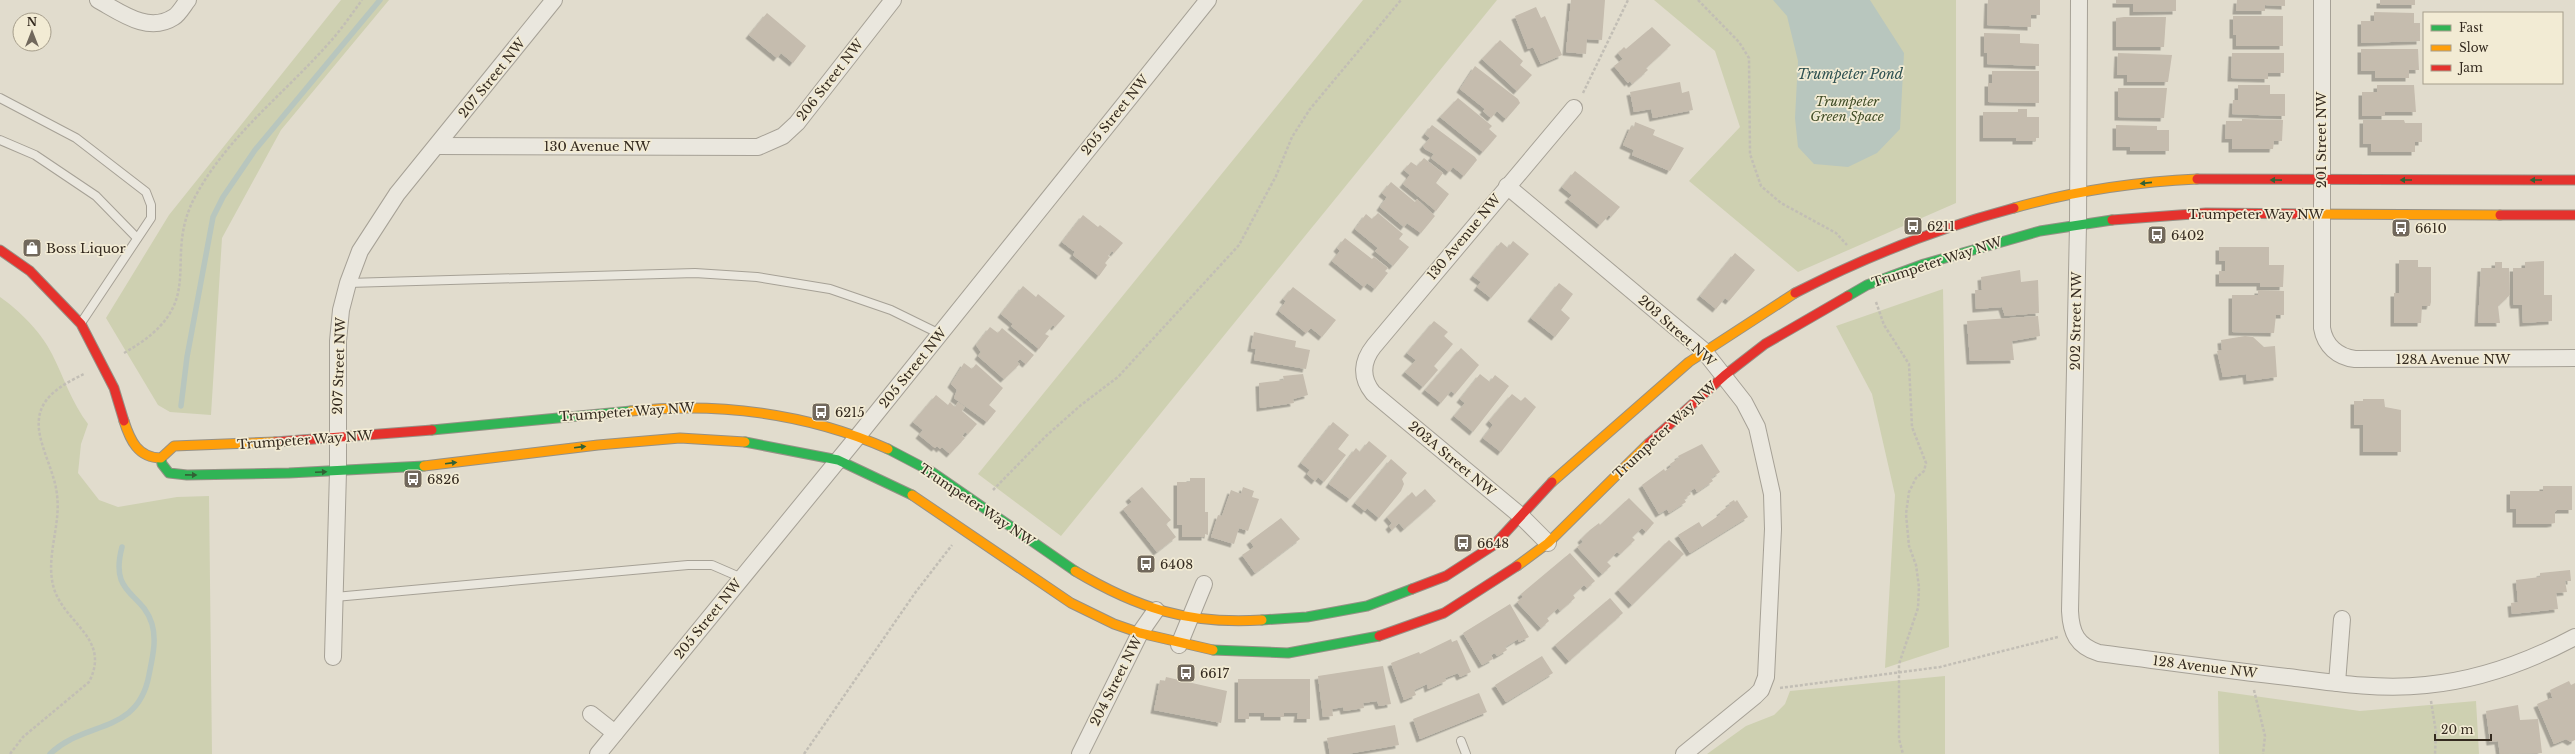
<svg xmlns="http://www.w3.org/2000/svg" width="2575" height="754" font-family="'Libre Baskerville',serif">
<defs>
<filter id="shadow"><feDropShadow dx="-3.5" dy="3.5" stdDeviation="0" flood-color="#0004"/></filter>
</defs>
<rect width="100%" height="100%" fill="#e1dccd"/>
<!-- green -->
<g fill="#ced0b1">
<polygon points="341,0 389,0 281,130 222,238 211,415 170,412 158,405 106,318 169,215"/>
<polygon points="1363,0 1497,0 1061,536 978,474"/>
<polygon points="1654,0 1956,0 1956,203 1798,272 1689,181 1740,127 1715,51"/>
<polygon points="1943,289 1949,647 1885,668 1895,495 1872,394 1836,326"/>
<path d="M0,297C20,311 41,332 52,354C64,378 72,403 88,424L81,444L78,473L99,500L118,507L177,497L209,496L212,754H0Z"/>
<polygon points="1945,676 1945,754 1707,754 1746,726 1774,715 1785,704 1790,691"/>
<polygon points="2218,691 2360,711 2476,701 2479,754 2219,754"/>
</g>
<!-- water -->
<polygon fill="#b8c6be" points="1773,0 1870,0 1904,53 1900,129 1877,153 1848,167 1814,164 1798,147 1795,118 1798,61 1787,16"/>
<g fill="none" stroke-linecap="round" stroke-linejoin="round">
<!-- stream -->
<g stroke="#b8c6be" stroke-width="5.5">
<polyline points="181,406 187,357 213,217 223,197 255,150 380,0"/>
<path d="M50,754C85,720 138,735 149,675C152,659 157,641 152,624C142,591 109,596 122,547"/>
</g>
</g>
<!-- building -->
<g fill="#c5bcae" filter="url(#shadow)">
<polygon points="1571,0 1605,0 1602,40 1587,39 1586,54 1566,52"/>
<polygon points="1988,0 2040,0 2040,15 2031,15 2031,27 1987,25"/>
<polygon points="2116,0 2176,0 2176,11 2133,12 2133,4 2116,4"/>
<polygon points="2237,0 2285,0 2285,6 2265,5 2265,11 2236,11"/>
<rect x="2380" y="0" width="35" height="5"/>
<polygon points="1536,7 1541,18 1545,16 1562,55 1541,64 1533,47 1528,49 1515,16"/>
<polygon points="2374,12 2414,13 2414,23 2420,23 2420,41 2361,43 2361,21 2374,21"/>
<polygon points="767,13 806,46 793,63 781,53 777,58 749,35"/>
<polygon points="2233,16 2283,16 2283,46 2236,46 2236,35 2233,35"/>
<polygon points="2124,17 2166,17 2164,47 2116,47 2116,18"/>
<polygon points="1652,27 1671,45 1646,68 1648,70 1632,84 1630,81 1628,83 1614,66 1623,59 1618,53 1624,47 1626,49"/>
<polygon points="1984,33 2020,34 2020,43 2039,44 2039,66 1987,64 1987,53 1984,53"/>
<polygon points="1500,40 1523,61 1520,65 1532,75 1517,91 1482,59"/>
<polygon points="2361,49 2418,49 2419,70 2409,70 2409,78 2375,78 2375,71 2361,71"/>
<polygon points="2118,53 2172,55 2168,82 2127,82 2127,75 2117,75"/>
<polygon points="2232,53 2284,53 2284,73 2268,73 2268,79 2231,78"/>
<polygon points="1475,66 1518,99 1520,103 1506,119 1497,111 1491,118 1483,111 1485,109 1460,89"/>
<polygon points="1992,71 2039,71 2039,103 1988,102 1988,83 1992,83"/>
<polygon points="1680,82 1682,93 1689,91 1693,110 1653,118 1651,109 1634,112 1630,92"/>
<polygon points="2238,85 2270,85 2270,94 2285,94 2285,116 2232,114 2233,100 2238,100"/>
<polygon points="2377,85 2414,85 2416,112 2385,112 2385,116 2362,116 2362,92 2377,92"/>
<polygon points="2118,88 2167,88 2164,118 2118,117"/>
<polygon points="1458,98 1492,126 1489,129 1497,136 1483,152 1440,117"/>
<polygon points="2018,109 2027,109 2027,117 2039,117 2039,138 2036,138 2036,141 2016,141 2016,138 1983,138 1983,112 2018,112"/>
<polygon points="2242,119 2283,120 2282,141 2274,141 2273,149 2232,149 2232,139 2225,139 2226,121 2242,121"/>
<polygon points="2363,120 2404,120 2405,123 2422,123 2422,142 2415,142 2415,152 2371,152 2371,144 2363,144"/>
<polygon points="1635,122 1655,130 1653,135 1684,148 1670,171 1632,155 1634,150 1623,145 1631,126 1634,127"/>
<polygon points="1432,125 1475,157 1477,160 1464,176 1453,167 1449,172 1431,158 1434,154 1425,149 1423,146 1430,138 1425,134"/>
<polygon points="2116,125 2157,126 2157,130 2169,130 2169,151 2130,151 2130,147 2116,147"/>
<polygon points="1424,158 1443,173 1436,183 1449,194 1436,211 1403,184 1410,175 1404,170 1411,162 1417,166"/>
<polygon points="1575,171 1620,207 1611,217 1609,215 1600,225 1568,199 1572,195 1562,187"/>
<polygon points="1391,182 1415,202 1417,199 1435,216 1421,233 1407,223 1404,227 1380,207 1387,197 1382,193"/>
<polygon points="1378,213 1403,234 1399,239 1409,247 1393,266 1375,251 1378,248 1355,229 1366,214 1372,219"/>
<polygon points="1083,215 1098,227 1100,225 1123,243 1114,253 1112,251 1108,256 1110,257 1105,263 1107,265 1099,276 1073,255 1075,252 1062,242"/>
<polygon points="1345,238 1372,259 1374,257 1388,268 1385,271 1388,273 1375,289 1367,283 1364,287 1332,261 1340,251 1337,248"/>
<polygon points="1513,241 1529,254 1491,298 1477,287 1481,282 1473,276 1501,242 1508,248"/>
<polygon points="2219,247 2269,247 2269,265 2284,265 2283,287 2260,287 2260,283 2219,283 2219,271 2225,271 2225,261 2219,261"/>
<polygon points="1735,253 1755,270 1729,301 1725,298 1716,309 1700,296"/>
<polygon points="2399,260 2418,260 2418,267 2431,267 2431,302 2430,306 2422,306 2421,323 2394,323 2394,293 2399,293"/>
<polygon points="2544,261 2544,295 2552,295 2552,321 2523,323 2522,305 2514,305 2513,301 2513,268 2525,268 2525,262"/>
<polygon points="2495,262 2502,262 2502,268 2509,268 2510,295 2498,306 2500,323 2478,323 2481,268 2495,268"/>
<polygon points="2020,270 2021,282 2038,280 2039,313 2005,316 2002,307 1976,309 1975,290 1982,290 1981,277"/>
<polygon points="1559,283 1573,294 1561,310 1570,318 1555,337 1531,318"/>
<polygon points="1023,286 1036,297 1038,294 1065,316 1055,327 1053,325 1045,334 1049,336 1039,349 1011,326 1013,324 1001,314"/>
<polygon points="1293,287 1336,320 1322,337 1311,328 1306,333 1279,311 1286,301 1283,299"/>
<polygon points="2258,290 2284,291 2284,315 2276,315 2274,333 2232,332 2232,295 2258,295"/>
<polygon points="2038,316 2040,336 2012,341 2014,360 1970,361 1967,321"/>
<polygon points="1434,321 1448,332 1444,336 1453,344 1434,366 1438,370 1423,387 1405,372 1416,360 1407,353"/>
<polygon points="990,327 998,333 1002,328 1034,355 1026,364 1020,359 1017,362 1020,364 1004,379 978,356 981,352 976,345"/>
<polygon points="1254,332 1296,341 1295,347 1310,350 1306,369 1254,360 1256,349 1251,348"/>
<polygon points="2245,336 2253,337 2264,347 2275,346 2277,377 2247,381 2246,374 2223,377 2217,351 2222,350 2221,340"/>
<polygon points="1461,348 1479,365 1455,394 1451,391 1441,403 1425,390"/>
<polygon points="964,363 972,369 976,364 1003,388 989,405 996,411 987,422 954,398 957,390 951,384"/>
<polygon points="1303,374 1308,395 1293,399 1294,403 1260,408 1259,383 1284,380 1283,376"/>
<polygon points="1480,374 1490,382 1495,375 1509,386 1473,432 1454,416 1465,403 1460,399"/>
<polygon points="1512,394 1521,401 1525,397 1536,407 1501,452 1483,438 1493,425 1489,421"/>
<polygon points="936,395 948,405 950,402 955,407 958,402 965,407 962,411 977,424 968,434 965,432 962,436 965,438 950,454 942,447 940,449 937,446 935,448 919,435 923,430 913,422"/>
<polygon points="2363,399 2384,399 2385,407 2401,410 2401,452 2363,452 2363,425 2354,425 2354,401 2363,401"/>
<polygon points="1333,422 1349,435 1338,449 1346,455 1324,482 1318,477 1315,481 1307,474 1310,470 1301,463"/>
<polygon points="1369,441 1387,456 1350,499 1329,484 1356,448 1360,452"/>
<polygon points="1702,444 1720,472 1711,478 1713,481 1697,492 1695,488 1689,492 1691,494 1684,499 1686,502 1669,513 1667,509 1659,514 1642,485 1664,469 1665,471 1671,467 1670,464 1679,458 1678,456"/>
<polygon points="1391,459 1407,473 1402,479 1404,484 1401,491 1379,518 1367,508 1365,511 1355,503"/>
<polygon points="1190,478 1205,478 1205,512 1208,512 1208,535 1205,534 1205,537 1182,537 1182,525 1177,525 1177,482 1190,482"/>
<polygon points="2543,486 2572,486 2572,510 2557,510 2555,512 2555,523 2550,524 2516,524 2516,509 2510,509 2510,491 2543,491"/>
<polygon points="1142,487 1171,520 1166,524 1176,537 1157,552 1123,509 1132,502 1129,498"/>
<polygon points="1243,487 1254,491 1252,497 1259,499 1248,531 1239,528 1234,544 1211,537 1218,515 1222,516 1231,490 1241,494"/>
<polygon points="1425,489 1436,501 1404,529 1399,523 1392,530 1389,526 1392,523 1387,517 1412,492 1416,497"/>
<polygon points="1629,498 1654,523 1646,532 1642,528 1632,537 1635,540 1620,554 1617,552 1607,562 1611,566 1602,574 1577,547 1583,542 1581,539 1590,530 1599,523 1600,525"/>
<polygon points="1734,500 1735,502 1737,500 1748,517 1690,553 1678,535 1699,522 1702,527 1721,514 1720,512 1730,505 1729,503"/>
<polygon points="1281,518 1300,539 1255,573 1242,555 1254,547 1250,541"/>
<polygon points="1669,540 1684,554 1632,605 1618,590"/>
<polygon points="1570,553 1595,581 1587,588 1584,585 1573,595 1575,598 1560,611 1558,608 1547,618 1549,621 1541,628 1517,602 1523,597 1521,594"/>
<polygon points="2570,570 2571,581 2565,581 2567,592 2556,593 2558,609 2512,614 2511,603 2518,602 2516,580 2540,577 2540,573"/>
<polygon points="1610,598 1623,613 1569,661 1555,645"/>
<polygon points="1510,604 1529,637 1519,642 1518,639 1505,647 1507,650 1497,656 1495,653 1491,655 1493,659 1482,665 1463,633"/>
<polygon points="1451,639 1452,642 1457,640 1471,672 1460,677 1458,673 1445,678 1446,681 1428,689 1427,684 1414,690 1416,695 1404,700 1391,663 1419,652 1420,654"/>
<polygon points="1542,656 1553,673 1506,702 1495,685"/>
<polygon points="1383,666 1391,704 1379,706 1377,701 1363,703 1364,708 1344,711 1343,707 1332,709 1333,716 1323,717 1318,676"/>
<polygon points="1166,677 1227,691 1221,723 1154,710 1160,680 1165,681"/>
<polygon points="1238,679 1310,679 1310,719 1297,719 1298,713 1284,713 1284,717 1264,717 1264,713 1249,713 1249,719 1238,719"/>
<polygon points="2569,681 2571,685 2575,683 2575,740 2571,742 2566,739 2554,744 2537,704 2551,698 2553,700 2550,690"/>
<polygon points="1479,693 1487,712 1420,739 1413,719"/>
<polygon points="2518,705 2520,720 2538,719 2542,753 2500,754 2498,741 2490,742 2486,711"/>
<polygon points="1395,725 1399,745 1347,754 1330,754 1327,738"/>
</g>
<g fill="none" stroke-linecap="round" stroke-linejoin="round">
<defs>
<g id="lane">
<polyline points="0,98 76,138 146,192 151,205 151,218 81,323"/>
<polyline points="0,140 35,155 96,196 137,238"/>
<polyline points="348,283 695,273 757,277 830,289 891,310 940,334"/>
<polyline points="335,597 688,565 712,565 742,578"/>
<polyline points="1461,741 1466,754"/>
</g>
<g id="street">
<path d="M98,0C120,12 148,34 174,17C179,14 184,5 188,0"/>
<path d="M2079,0L2078,225L2070,611C2071,633 2077,646 2099,653C2162,661 2225,670 2288,677C2334,683 2380,690 2426,685C2478,680 2530,661 2575,637"/>
<path d="M2322,0V328C2325,346 2338,357 2355,359L2575,358"/>
<polyline points="437,146 758,147 783,136 797,123 893,0"/>
<polyline points="1507,186 1704,351 1744,402 1757,427 1772,494 1773,529 1766,677 1761,690 1755,696 1684,754"/>
<path d="M1548,543L1521,516L1373,393C1360,377 1362,361 1374,346L1574,108"/>
<polyline points="1179,645 1204,584"/>
<polyline points="333,657 338,471 338,341 341,310 348,283 360,251 397,194 554,0"/>
<polyline points="2337,683 2342,619"/>
<polyline points="591,714 615,733"/>
<polyline points="598,754 858,436 1208,0"/>
<polyline points="1080,754 1140,633 1156,610"/>
</g>
<g id="fast">
<polyline points="1848,296 1867,285 1924,264 2040,231 2112,220"/>
<polyline points="432,430 631,411"/>
<polyline points="745,442 838,460 912,495"/>
<polyline points="888,449 932,472 1075,571"/>
<polyline points="161,458 162,464 169,473 187,475 289,473 424,466"/>
<polyline points="1262,620 1307,617 1367,606 1412,589"/>
<polyline points="1213,650 1288,653 1379,636"/>
</g>
<g id="slow">
<path d="M2014,208C2074,191 2135,182 2197,179"/>
<polyline points="2303,214 2500,215"/>
<path d="M631,411C718,402 807,413 888,449"/>
<path d="M124,421C130,440 138,458 161,458L174,446L275,442"/>
<polyline points="424,466 598,445 680,438 745,442"/>
<polyline points="1552,482 1689,362 1795,293"/>
<polyline points="912,495 1071,603 1114,624 1140,633 1213,650"/>
<polyline points="1517,566 1548,543 1649,443"/>
<path d="M1075,571C1137,608 1189,625 1262,620"/>
</g>
<g id="jam">
<polyline points="2197,179 2575,180"/>
<polyline points="2500,215 2575,215"/>
<polyline points="2112,220 2206,213 2303,214"/>
<polyline points="0,250 30,271 81,324 114,388 124,421"/>
<path d="M1795,293C1865,257 1938,228 2014,208"/>
<polyline points="275,442 432,430"/>
<polyline points="1649,443 1725,375 1765,344 1848,296"/>
<polyline points="1412,589 1446,576 1494,545 1552,482"/>
<polyline points="1379,636 1444,613 1517,566"/>
</g>
</defs>
<!-- lane casing -->
<use href="#lane" stroke="#a6a196" stroke-width="10"/>
<!-- street casing -->
<use href="#street" stroke="#a6a196" stroke-width="18"/>
<!-- fast casing -->
<use href="#fast" stroke="#969186" stroke-width="11"/>
<!-- slow casing -->
<use href="#slow" stroke="#969186" stroke-width="11"/>
<!-- jam casing -->
<use href="#jam" stroke="#969186" stroke-width="11"/>
<!-- path -->
<g stroke="#c2beb5" stroke-width="2.5" stroke-dasharray="3 2" stroke-linecap="butt">
<polyline points="1698,0 1739,42 1749,58 1750,154 1761,186 1781,203 1836,233 1847,245"/>
<polyline points="1583,93 1628,0"/>
<polyline points="1876,302 1884,325 1909,364 1912,427 1926,463 1924,471 1916,478 1909,492 1906,514 1909,546 1916,565 1919,587 1918,608 1899,664 1899,739 1903,754"/>
<path d="M124,353C214,302 159,262 196,195C229,135 284,94 329,43C341,30 351,15 362,0"/>
<polyline points="993,490 1046,436 1081,405 1118,377 1239,245 1276,176 1292,137 1310,109 1401,0"/>
<polyline points="1780,688 1940,667 2058,637"/>
<polyline points="2254,690 2265,736 2263,754"/>
<polyline points="2431,701 2436,732 2435,754"/>
<path d="M10,754L23,737L89,682C112,637 62,623 53,585C46,555 61,525 57,495C55,471 36,441 39,419C41,395 66,383 84,374"/>
<polyline points="804,754 915,593 952,545"/>
</g>
<!-- lane -->
<use href="#lane" stroke="#eae7de" stroke-width="8"/>
<!-- street -->
<use href="#street" stroke="#eae7de" stroke-width="16"/>
<!-- fast -->
<use href="#fast" stroke="#30b455" stroke-width="9"/>
<!-- slow -->
<use href="#slow" stroke="#ff9f0a" stroke-width="9"/>
<!-- jam -->
<use href="#jam" stroke="#e5322d" stroke-width="9"/>
</g>
<!-- one-way arrows -->
<defs><path id="oneway-solid" d="M-6-.8H1V-3.2L6.5 0L1 3.2V.8H-6Z"/></defs>
<g fill="#326135">
<use href="#oneway-solid" transform="translate(2276 180) rotate(-179)"/>
<use href="#oneway-solid" transform="translate(2406 180) rotate(180)"/>
<use href="#oneway-solid" transform="translate(2536 180) rotate(180)"/>
<use href="#oneway-solid" transform="translate(2146 183) rotate(174)"/>
<use href="#oneway-solid" transform="translate(580 447) rotate(-7)"/>
<use href="#oneway-solid" transform="translate(451 463) rotate(-7)"/>
<use href="#oneway-solid" transform="translate(321 472) rotate(-3)"/>
<use href="#oneway-solid" transform="translate(191 475) rotate(1)"/>
</g>
<!-- icons -->
<defs>
<symbol id="bus-square" viewBox="-11 -11 22 22"><rect x="-9" y="-9" width="18" height="18" rx="4" fill="#71685c" stroke="#f2ebd4"/><path d="M-5-6H5V4H4V6H2V4H-2V6H-4V4H-5ZM-3.5-4V0h7V-4ZM-3.5 1.2v1.5H-2V1.2ZM2 1.2v1.5H3.5V1.2Z" fill="#fff"/></symbol>
<symbol id="shop-square" viewBox="-11 -11 22 22"><rect x="-9" y="-9" width="18" height="18" rx="4" fill="#71685c" stroke="#f2ebd4"/><path d="M-5-2.5h2.3a2.7 3.5 0 0 1 5.4 0H5L5.5 6h-11ZM-1.5-2.5h3a1.5 2.3 0 0 0-3 0Z" fill="#fff"/></symbol>
</defs>
<g fill-rule="evenodd">
<use href="#bus-square" x="1902" y="215" width="22" height="22"/>
<use href="#bus-square" x="2390" y="217" width="22" height="22"/>
<use href="#bus-square" x="2146" y="224" width="22" height="22"/>
<use href="#shop-square" x="21" y="237" width="22" height="22"/>
<use href="#bus-square" x="810" y="401" width="22" height="22"/>
<use href="#bus-square" x="402" y="468" width="22" height="22"/>
<use href="#bus-square" x="1452" y="532" width="22" height="22"/>
<use href="#bus-square" x="1135" y="553" width="22" height="22"/>
<use href="#bus-square" x="1175" y="662" width="22" height="22"/>
</g>
<g text-anchor="middle" dominant-baseline="central" stroke-width="3.5" stroke-linejoin="round" paint-order="stroke">
<!-- street labels -->
<g font-size="13" fill="#342a1f" stroke="#f2ebd4">
<text transform="translate(492 78) rotate(-51)">207 Street NW</text>
<text transform="translate(830 80) rotate(-52)">206 Street NW</text>
<text transform="translate(1115 115) rotate(-51)">205 Street NW</text>
<text transform="translate(2321 140) rotate(-90)">201 Street NW</text>
<text x="597" y="146">130 Avenue NW</text>
<text x="2256" y="214">Trumpeter Way NW</text>
<text transform="translate(1464 237) rotate(-50)">130 Avenue NW</text>
<text transform="translate(1937 262) rotate(-18)">Trumpeter Way NW</text>
<text transform="translate(2076 321) rotate(-89)">202 Street NW</text>
<text transform="translate(1677 331) rotate(42)">203 Street NW</text>
<text x="2453" y="359">128A Avenue NW</text>
<text transform="translate(339 366) rotate(-88)">207 Street NW</text>
<text transform="translate(913 368) rotate(-51)">205 Street NW</text>
<text transform="translate(627 412) rotate(-4)">Trumpeter Way NW</text>
<text transform="translate(1665 430) rotate(-43)">Trumpeter Way NW</text>
<text transform="translate(305 440) rotate(-4)">Trumpeter Way NW</text>
<text transform="translate(1452 459) rotate(40)">203A Street NW</text>
<text transform="translate(977 505) rotate(34)">Trumpeter Way NW</text>
<text transform="translate(708 619) rotate(-51)">205 Street NW</text>
<text transform="translate(2205 667) rotate(7)">128 Avenue NW</text>
<text transform="translate(1116 681) rotate(-63)">204 Street NW</text>
</g>
<!-- park labels -->
<g font-size="13" font-style="italic" fill="#424e28" stroke="#f2ebd4">
<text x="1847" y="101">Trumpeter<tspan x="1847" dy="15">Green Space</tspan></text>
</g>
<!-- poi labels -->
<g font-size="13" fill="#342a1f" stroke="#f2ebd4" text-anchor="start">
<text x="1927" y="226">6211</text>
<text x="2415" y="228">6610</text>
<text x="2171" y="235">6402</text>
<text x="46" y="248">Boss Liquor</text>
<text x="835" y="412">6215</text>
<text x="427" y="479">6826</text>
<text x="1477" y="543">6648</text>
<text x="1160" y="564">6408</text>
<text x="1200" y="673">6617</text>
</g>
<!-- water labels -->
<g font-size="14" font-style="italic" fill="#305252" stroke="#f2ebd4">
<text x="1850" y="74">Trumpeter Pond</text>
</g>
</g>
<!-- legend -->
<rect x="2423" y="12" width="140" height="72" fill="#f2ebd4" stroke="#a69e8c"/>
<rect x="2431" y="25" width="20" height="6" fill="#30b455" stroke="#a69e8c"/>
<text x="2459" y="32" font-size="12" fill="#342a1f">Fast</text>
<rect x="2431" y="45" width="20" height="6" fill="#ff9f0a" stroke="#a69e8c"/>
<text x="2459" y="52" font-size="12" fill="#342a1f">Slow</text>
<rect x="2431" y="65" width="20" height="6" fill="#e5322d" stroke="#a69e8c"/>
<text x="2459" y="72" font-size="12" fill="#342a1f">Jam</text>
<!-- north arrow -->
<g transform="translate(32 32)"><circle r="19" fill="#f2ebd4" stroke="#a69e8c"/>
<path d="M0-3L7 15L0 10L-7 15Z" fill="#71685c"/>
<text y="-6" font-size="11" font-weight="bold" text-anchor="middle" fill="#342a1f">N</text>
</g>
<!-- scale -->
<path d="M2435 734v6h56v-6" fill="none" stroke="#342a1f" stroke-width="2"/>
<text x="2441" y="734" font-size="12" fill="#342a1f" stroke="#f2ebd4" stroke-width="3" paint-order="stroke">20 m</text>
</svg>
